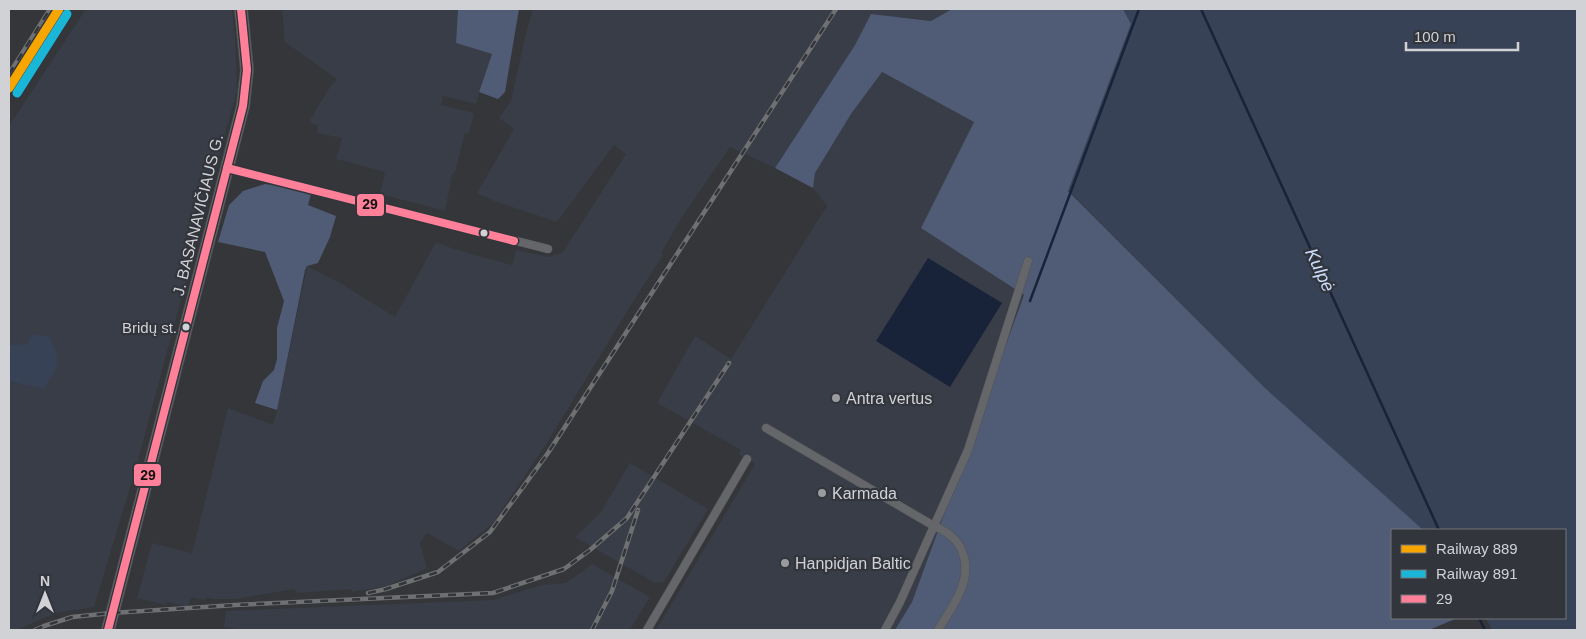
<svg xmlns="http://www.w3.org/2000/svg" width="1586" height="639" font-family="Helvetica,sans-serif">
<rect width="100%" height="100%" fill="#343639"/>
<!-- built -->
<g fill="#383d47">
<polygon points="86,9 232,9 235,36 237,90 136,468 94,607 56,613 17,630 9,630 9,126"/>
<polygon points="282,9 458,9 456,43 492,54 481,85 476,104 443,96 441,105 474,113 469,134 465,133 455,172 452,175 445,211 380,194 385,172 336,159 342,138 317,133 318,126 309,122 330,87 337,79 285,42"/>
<polygon points="533,9 952,9 931,21 871,14 855,45 775,168 730,147 682,217 661,253 663,255 626,313 547,443 493,523 459,551 427,533 420,543 427,568 387,586 352,592 351,589 298,593 294,589 236,599 212,599 206,597 204,600 191,597 188,607 167,602 166,605 137,598 152,543 192,553 228,408 273,425 277,410 307,266 342,284 395,317 436,242 454,249 512,265 516,250 549,257 563,252 626,154 614,145 557,222 494,201 477,193 514,129 499,118 511,101 526,33"/>
<polygon points="881,72 974,122 921,228 1024,295 912,602 895,630 656,630 755,464 738,454 741,450 657,403 695,336 731,359 827,206 813,188 815,173 851,114"/>
<polygon points="630,463 708,509 664,582 655,583 575,537 601,512"/>
<polygon points="592,564 650,597 630,630 243,630 224,627 226,611 493,600 541,585 566,583"/>
</g>
<!-- green -->
<g fill="#384256">
<polygon points="1123,9 1577,9 1577,630 1492,630 1486,618 1565,618 1565,530 1422,530 1264,387 1068,190 1131,24"/>
<path d="M32,334L50,337C61,364 60,365 43,389L9,381V345L28,344Z"/>
</g>
<!-- forest -->
<g fill="#505c76">
<polygon points="458,9 519,9 505,92 498,99 479,92 492,54 456,43"/>
<polygon points="952,9 1123,9 1131,24 1068,191 1264,387 1422,529 1422,530 1392,530 1392,618 1454,618 1455,619 1429,630 895,630 912,602 1024,295 921,228 974,122 882,72 851,114 815,173 813,188 775,168 855,45 871,14 931,21"/>
<polygon points="265,184 312,190 308,205 336,216 330,237 318,263 307,266 305,270 277,410 255,403 263,381 274,370 277,359 277,328 284,301 265,252 218,242 229,205 243,191"/>
</g>
<!-- water -->
<polygon fill="#182239" points="928,258 1002,303 950,387 876,341"/>
<g fill="none" stroke-linecap="round" stroke-linejoin="round">
<!-- stream -->
<g stroke="#182239" stroke-width="2.5">
<polyline points="1201,9 1439,530"/>
<polyline points="1030,301 1139,9"/>
<polyline points="1479,618 1485,630"/>
</g>
<defs>
<g id="minor">
<polyline points="227,168 548,249"/>
<polyline points="766,428 934,526 900,602 885,630"/>
<polyline points="647,630 747,459"/>
<path d="M938,630C952,607 974,580 962,551C957,538 946,531 934,526L968,450L1028,261"/>
</g>
<polyline id="primary" points="108,630 243,106 247,70 241,9"/>
</defs>
<!-- minor casing -->
<use href="#minor" stroke="#505254" stroke-width="9"/>
<!-- primary casing -->
<use href="#primary" stroke="#505254" stroke-width="14"/>
<!-- minor -->
<use href="#minor" stroke="#646669" stroke-width="8"/>
<!-- primary -->
<use href="#primary" stroke="#6f727a" stroke-width="12"/>
<defs>
<g id="rail">
<polyline points="9,74 50,9"/>
<polyline points="368,593 386,589 438,572 490,532 548,453 836,9"/>
<polyline points="35,630 44,626 72,617 112,613 235,605 493,593 564,569 590,550 627,518 729,363"/>
<polyline points="592,630 612,591 638,510"/>
</g>
</defs>
<!-- rail casing -->
<use href="#rail" stroke="#6f7071" stroke-width="4.5"/>
<!-- rail -->
<use href="#rail" stroke="#32353b" stroke-width="2.5" stroke-dasharray="8" stroke-linecap="butt"/>
<defs>
<g id="bus-1">
<polyline points="227,168 514,241"/>
<polyline points="108,630 243,106 247,70 241,9"/>
</g>
</defs>
<!-- bus-1 casing -->
<use href="#bus-1" stroke="#32353b" stroke-width="11"/>
<!-- bus-1 -->
<use href="#bus-1" stroke="#ff8098" stroke-width="8"/>
<defs>
<polyline id="rail-1" points="9,88 59,9"/>
<polyline id="rail-2" points="17,93 67,14"/>
</defs>
<!-- rail-1 casing -->
<use href="#rail-1" stroke="#32353b" stroke-width="12"/>
<!-- rail-2 casing -->
<use href="#rail-2" stroke="#32353b" stroke-width="12"/>
<!-- rail-1 -->
<use href="#rail-1" stroke="#f7a600" stroke-width="9"/>
<!-- rail-2 -->
<use href="#rail-2" stroke="#1ab6d8" stroke-width="9"/>
</g>
<!-- markers -->
<g fill="#d1d2d6" stroke="#32353b" stroke-width="2">
<circle cx="484" cy="233" r="4.5"/>
<circle cx="186" cy="327" r="4.5"/>
</g>
<g fill="#9a9b9f" stroke="#32353b" stroke-width="2">
<circle cx="836" cy="398" r="5"/>
<circle cx="822" cy="493" r="5"/>
<circle cx="785" cy="563" r="5"/>
</g>
<g text-anchor="middle" dominant-baseline="central" stroke-width="4.5" stroke-linejoin="round" paint-order="stroke">
<!-- bus labels -->
<g font-size="15" fill="#d1d2d6" stroke="#32353b" text-anchor="end">
<text x="177" y="327">Bridų st.</text>
</g>
<!-- street labels -->
<g font-size="16" fill="#d1d2d6" stroke="#32353b">
<text transform="translate(198 215) rotate(-76)">J. BASANAVIČIAUS G.</text>
</g>
<!-- poi labels -->
<g font-size="16" fill="#d1d2d6" stroke="#32353b" text-anchor="start">
<text x="846" y="398">Antra vertus</text>
<text x="832" y="493">Karmada</text>
<text x="795" y="563">Hanpidjan Baltic</text>
</g>
<!-- water labels -->
<g font-size="18" font-style="italic" fill="#cdddfd" stroke="#32353b">
<text transform="translate(1320 270) rotate(65)">Kulpė</text>
</g>
</g>
<g stroke="#32353b" stroke-width="2">
<rect x="356" y="193" width="29" height="24" rx="5" fill="#ff8098"/>
<rect x="133" y="463" width="29" height="24" rx="5" fill="#ff8098"/>
</g>
<g font-size="14" text-anchor="middle" font-weight="bold" fill="#111">
<text x="370" y="209">29</text>
<text x="148" y="480">29</text>
</g>
<!-- border -->
<rect width="1586" height="639" fill="none" stroke="#d1d2d6" stroke-width="20"/>
<!-- legend -->
<rect x="1391" y="529" width="175" height="90" fill="#32353b" stroke="#727479"/>
<rect x="1401" y="545" width="25" height="8" fill="#f7a600" stroke="#727479"/>
<text x="1436" y="554" font-size="15" fill="#d1d2d6">Railway 889</text>
<rect x="1401" y="570" width="25" height="8" fill="#1ab6d8" stroke="#727479"/>
<text x="1436" y="579" font-size="15" fill="#d1d2d6">Railway 891</text>
<rect x="1401" y="595" width="25" height="8" fill="#ff8098" stroke="#727479"/>
<text x="1436" y="604" font-size="15" fill="#d1d2d6">29</text>
<!-- north arrow -->
<g transform="translate(45 594)" stroke="#32353b" stroke-width="4" paint-order="stroke">
<path d="M0-4L9 19L0 12L-9 19Z" fill="#d1d2d6"/>
<text y="-8" font-size="14" font-weight="bold" text-anchor="middle" fill="#d1d2d6">N</text>
</g>
<!-- scale -->
<path d="M1406 42v8h112v-8" fill="none" stroke="#d1d2d6" stroke-width="2.5"/>
<text x="1414" y="42" font-size="15" fill="#d1d2d6" stroke="#32353b" stroke-width="4" paint-order="stroke">100 m</text>
</svg>
